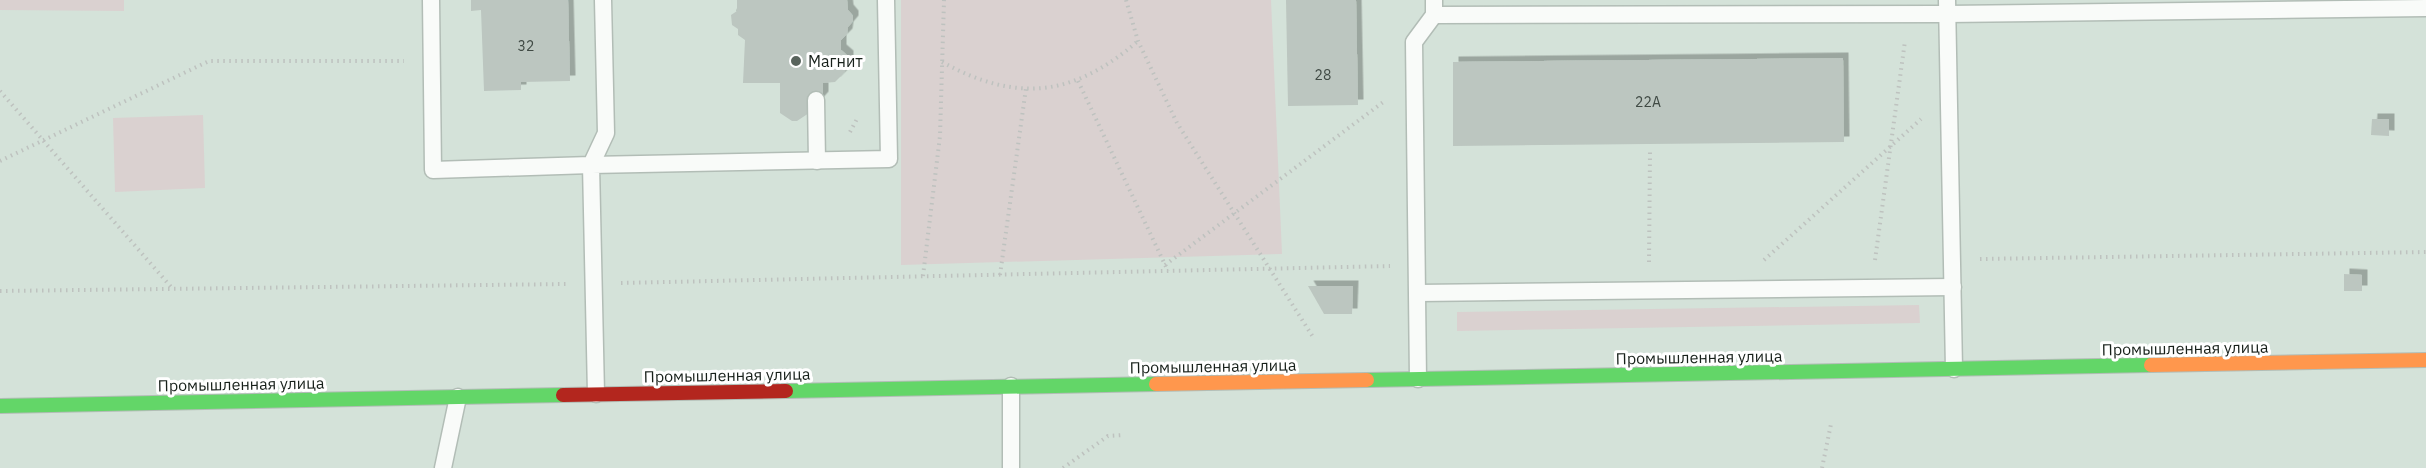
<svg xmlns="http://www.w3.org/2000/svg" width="2426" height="468" font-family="'IBM Plex Sans',sans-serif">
<defs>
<filter id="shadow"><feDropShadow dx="5.5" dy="-5.5" stdDeviation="0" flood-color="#0004"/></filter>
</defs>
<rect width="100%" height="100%" fill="#d4e2d9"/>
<!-- green -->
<g fill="#dad1d0">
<polygon points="0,0 124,0 124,11 0,10"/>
<polygon points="901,0 1271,0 1282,254 901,265"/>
<polygon points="203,115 205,188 115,192 113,118"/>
<polygon points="1919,305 1920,323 1457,331 1457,312"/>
</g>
<!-- building -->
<g fill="#bcc6c0" filter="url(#shadow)">
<polygon points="471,0 568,0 570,81 521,82 521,90 484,91 481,10 471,11"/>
<polygon points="737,0 847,0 848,10 853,16 853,21 848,27 847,34 841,40 841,50 848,56 848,65 843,74 835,82 823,83 823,97 809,113 797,121 792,121 780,113 780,83 743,83 745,40 738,35 738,29 732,25 731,15 737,11"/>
<polygon points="1286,0 1356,0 1358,105 1288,106"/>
<polygon points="1843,58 1844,142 1453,146 1453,62"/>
<polygon points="2372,119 2389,119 2389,136 2371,135"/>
<polygon points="2344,274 2362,275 2362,291 2344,291"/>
<polygon points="1308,286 1353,286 1352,314 1324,314"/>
</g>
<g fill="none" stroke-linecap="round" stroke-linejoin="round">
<defs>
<g id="lane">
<polyline points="431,0 433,170 591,165 606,133 603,0"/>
<polyline points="1947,0 1954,369"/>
<polyline points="1434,15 1947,14 2426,8"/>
<polyline points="816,100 817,161"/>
<polyline points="1418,293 1953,287"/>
<polyline points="1418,379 1414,42 1434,15 1434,0"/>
<polyline points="1011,386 1011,468"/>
<polyline points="596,394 591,165 889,159 886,0"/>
<polyline points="443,468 458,397"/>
</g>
<g id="fast">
<polyline points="1367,380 2151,365"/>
<polyline points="786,391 1156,384"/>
<polyline points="0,406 563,395"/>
</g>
<g id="slow">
<polyline points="2151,365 2426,360"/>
<polyline points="1156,384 1367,380"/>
</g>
<polyline id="jam" points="563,395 786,391"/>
</defs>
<!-- lane casing -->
<use href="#lane" stroke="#b2bdb6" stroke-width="19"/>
<!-- fast casing -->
<use href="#fast" stroke="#b2bdb6" stroke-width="16"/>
<!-- slow casing -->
<use href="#slow" stroke="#b2bdb6" stroke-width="16"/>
<!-- jam casing -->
<use href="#jam" stroke="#b2bdb6" stroke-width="16"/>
<!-- path -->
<g stroke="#bec2bf" stroke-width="4" stroke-dasharray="1.5 4.5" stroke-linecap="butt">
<polyline points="1126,0 1138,41 1177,123 1313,337"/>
<path d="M942,62C1017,103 1073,97 1138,41"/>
<polyline points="1078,81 1168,271"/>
<polyline points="0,91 172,288"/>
<polyline points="850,132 858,117"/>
<polyline points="0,161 209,61 404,61"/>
<polyline points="1980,259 2426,252"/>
<polyline points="1764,260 1921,119"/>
<polyline points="1875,260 1905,41"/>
<polyline points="1649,262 1650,152"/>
<polyline points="1165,265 1386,100"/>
<polyline points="1000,275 1026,88"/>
<polyline points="923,276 940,136 944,0"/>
<polyline points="621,283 1390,266"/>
<polyline points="0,291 566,284"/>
<polyline points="1063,468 1108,436 1124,435"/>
<polyline points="1822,468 1831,424"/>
</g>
<!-- lane -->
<use href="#lane" stroke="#f9fbf9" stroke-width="16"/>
<!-- fast -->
<use href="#fast" stroke="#63d668" stroke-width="14"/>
<!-- slow -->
<use href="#slow" stroke="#ff974d" stroke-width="14"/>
<!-- jam -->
<use href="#jam" stroke="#b3261e" stroke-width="14"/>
</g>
<!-- markers -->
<circle fill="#59645d" stroke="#fff" stroke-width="2" cx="796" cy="61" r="6"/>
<g text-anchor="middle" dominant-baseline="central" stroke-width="6" stroke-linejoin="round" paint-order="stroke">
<!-- number labels -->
<g font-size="14" fill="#404a44">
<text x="526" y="46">32</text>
<text x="1323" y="75">28</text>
<text x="1648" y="102">22А</text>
</g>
<!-- poi labels -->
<g font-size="16" fill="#17201a" stroke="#fff" text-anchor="start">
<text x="808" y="61">Магнит</text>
</g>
<!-- street labels -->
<g font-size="16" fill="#17201a" stroke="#fff">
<text transform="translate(2185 348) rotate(-1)">Промышленная улица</text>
<text transform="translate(1699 357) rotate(-1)">Промышленная улица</text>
<text transform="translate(1213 366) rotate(-1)">Промышленная улица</text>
<text transform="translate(727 375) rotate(-1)">Промышленная улица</text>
<text transform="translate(241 384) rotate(-1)">Промышленная улица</text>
</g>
</g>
</svg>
